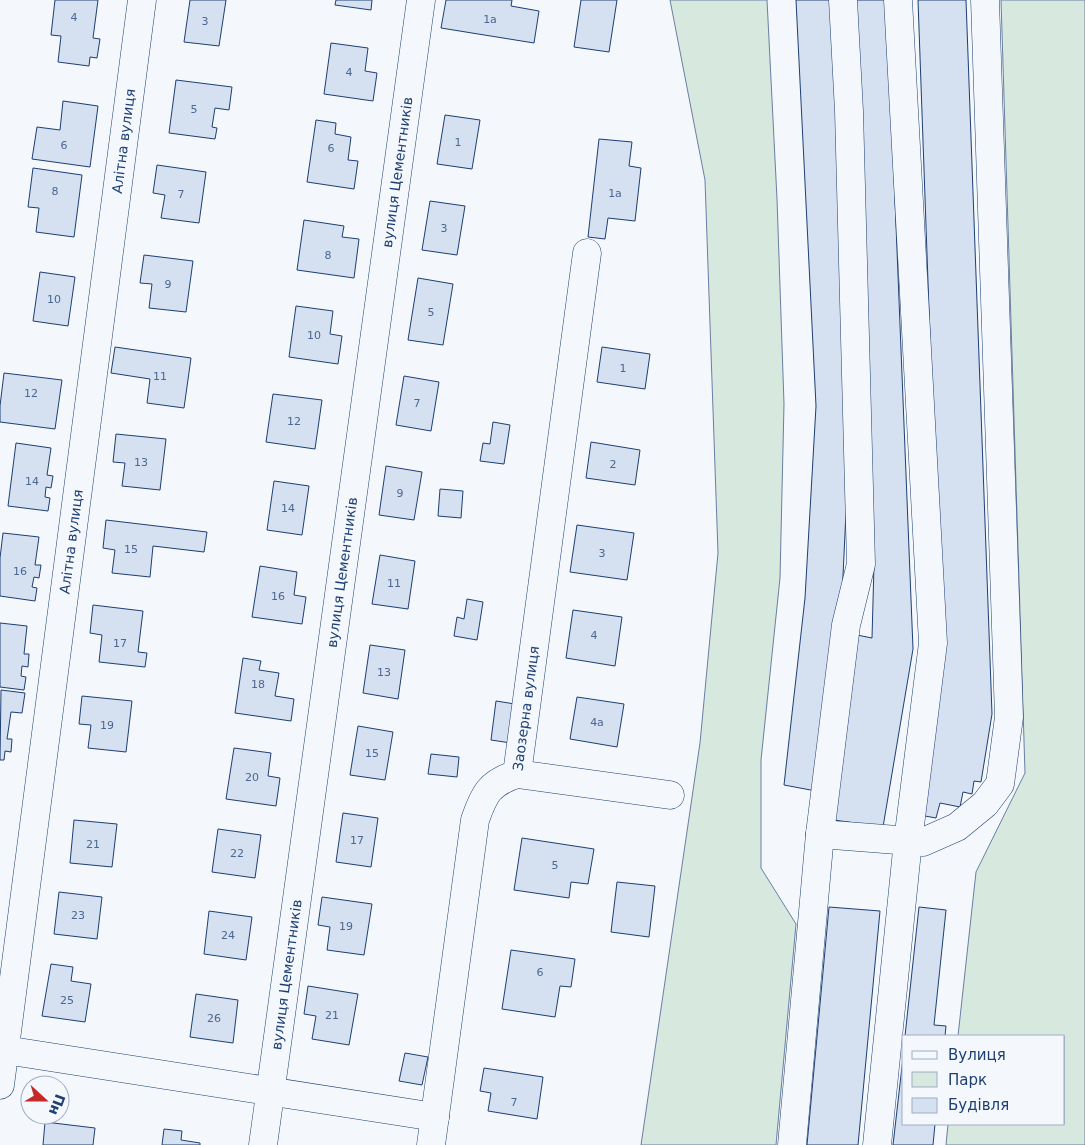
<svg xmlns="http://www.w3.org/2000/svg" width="1085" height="1145" font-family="'DejaVu Sans',sans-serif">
<rect width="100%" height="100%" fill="#f4f7fb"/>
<!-- green -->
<g fill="#d7e8df" stroke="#687fa3">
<polygon points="670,0 767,0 777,199 784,404 780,578 761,760 761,868 796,924 776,1145 641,1145 700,743 718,553 705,180"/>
<polygon points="1001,0 1085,0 1085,1145 946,1145 948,1124 1064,1124 1064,1036 958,1036 976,872 1025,773"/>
</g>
<!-- building -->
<g fill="#d5e0f0" stroke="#1d3f73">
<polygon points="55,0 98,0 93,38 100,39 97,58 90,57 89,66 58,62 61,36 51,35"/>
<polygon points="190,0 226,0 219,46 184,42"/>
<polygon points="336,0 372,0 371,10 335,5"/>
<polygon points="446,0 512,0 511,6 539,11 534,43 441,28"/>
<polygon points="581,0 617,0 609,52 574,47"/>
<polygon points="796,0 832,0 851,407 842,597 816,791 784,785 805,598 816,406"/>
<polygon points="853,0 887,0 913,649 883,827 834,820 852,634 872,638 874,565"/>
<polygon points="918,0 966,0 992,714 981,782 974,781 972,794 963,792 960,807 940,803 936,818 914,814 941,648"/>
<polygon points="331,43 368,48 365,71 377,73 373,101 324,94"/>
<polygon points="176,80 232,87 229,110 215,108 212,127 217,128 215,139 169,133"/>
<polygon points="63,101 98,106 90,167 32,159 37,127 60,130"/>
<polygon points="445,115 480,120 472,169 437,164"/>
<polygon points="316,120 336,123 335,134 351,137 348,160 358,161 354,189 307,182"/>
<polygon points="599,139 632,142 629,166 641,168 635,221 608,218 605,239 588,237"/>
<polygon points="157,165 206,172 199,223 161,218 165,195 153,193"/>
<polygon points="33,168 82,175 74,237 36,232 39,208 28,207"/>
<polygon points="430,201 465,206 457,255 422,250"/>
<polygon points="304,220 344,226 342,237 359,239 354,278 297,270"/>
<polygon points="144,255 193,261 186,312 149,308 152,284 140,283"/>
<polygon points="40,272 75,277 68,326 33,321"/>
<polygon points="418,278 453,284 443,345 408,340"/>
<polygon points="296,306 333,311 330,334 342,336 338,364 289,357"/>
<polygon points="115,347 191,358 184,408 147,403 150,379 111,373"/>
<polygon points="602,347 650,354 645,389 597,382"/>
<polygon points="4,373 62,380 55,429 0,422 0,406"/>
<polygon points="404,376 439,382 431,431 396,425"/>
<polygon points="273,394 322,400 315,449 266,442"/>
<polygon points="493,422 510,425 504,464 480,461 483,443 490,444"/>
<polygon points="116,434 166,439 160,490 122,486 125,463 113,462"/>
<polygon points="591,442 640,450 635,485 586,478"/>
<polygon points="16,443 51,448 47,475 53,476 51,488 46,487 45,497 50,498 48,511 8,506"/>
<polygon points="386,466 422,472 414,520 379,515"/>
<polygon points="274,481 309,486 302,535 267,530"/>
<polygon points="440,489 463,491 461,518 438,516"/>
<polygon points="106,520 207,532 204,552 153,546 150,577 112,573 115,550 103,548"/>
<polygon points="577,525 634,533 627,580 570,572"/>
<polygon points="3,533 39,537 35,565 41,565 39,578 34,577 32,587 37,588 35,601 0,596 0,558"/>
<polygon points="380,555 415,561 408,609 372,604"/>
<polygon points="260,566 297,572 294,595 306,597 302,624 252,617"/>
<polygon points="467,599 483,602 477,640 454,636 457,617 464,619"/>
<polygon points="93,605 143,611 138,652 147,653 145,667 99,662 102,635 90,633"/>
<polygon points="573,610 622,617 615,666 566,658"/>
<polygon points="0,623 27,626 24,654 29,654 28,667 22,666 21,676 26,677 24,690 0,687"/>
<polygon points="370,645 405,650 398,699 363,693"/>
<polygon points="243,658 261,661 259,670 279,673 275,696 294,699 291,721 235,713"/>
<polygon points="1,690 25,693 22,713 11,712 7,739 12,739 11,752 5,751 4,760 0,760"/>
<polygon points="82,696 132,701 126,752 88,748 91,725 79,724"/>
<polygon points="577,697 624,704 617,747 570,739"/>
<polygon points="496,701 515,704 511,743 491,740"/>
<polygon points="358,726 393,732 385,780 350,775"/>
<polygon points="234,748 271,753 268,776 280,778 276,806 226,799"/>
<polygon points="431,754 459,757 457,777 428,774"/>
<polygon points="343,813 378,818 371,867 336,862"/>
<polygon points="74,820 117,824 112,867 70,863"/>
<polygon points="218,829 261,835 255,878 212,872"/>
<polygon points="522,838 594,849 588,884 571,882 569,898 514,890"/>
<polygon points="617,882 655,886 649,937 611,932"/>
<polygon points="59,892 102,897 97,939 54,934"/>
<polygon points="322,897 372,904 364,955 327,950 330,927 318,925"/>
<polygon points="829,907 880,911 858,1145 807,1145"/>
<polygon points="919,907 946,910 934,1025 946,1026 945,1036 905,1036"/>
<polygon points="209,911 252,917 246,960 204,954"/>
<polygon points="511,950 575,959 571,987 560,986 555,1017 502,1009"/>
<polygon points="51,964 73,967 71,981 91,984 85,1022 42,1016"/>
<polygon points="308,986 358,994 349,1045 312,1039 316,1016 304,1014"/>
<polygon points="196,994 238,1000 233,1043 190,1037"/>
<polygon points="904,1049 904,1124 935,1124 933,1145 893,1145"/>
<polygon points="405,1053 428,1057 422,1085 399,1081"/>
<polygon points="484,1068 543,1077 537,1119 488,1111 491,1093 480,1091"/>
<polygon points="45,1122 95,1128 93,1145 43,1145"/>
<polygon points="164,1129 182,1131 181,1140 200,1143 200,1145 162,1145"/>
</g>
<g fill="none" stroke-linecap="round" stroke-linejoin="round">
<defs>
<g id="minor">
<polyline points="517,774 670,795"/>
<polyline points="820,834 923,842 957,827 985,804 1000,784 1009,717 985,0"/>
<polyline points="5,1050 435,1117"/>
<path id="s1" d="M0,1085L142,0"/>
<path id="s2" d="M263,1145L421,0"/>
<path id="s3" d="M431,1145L475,820C484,794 489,783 517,774L587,253"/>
<polyline points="792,1145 820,834 846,625 861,564 849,111 843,0"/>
<polyline points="877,1145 908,841 933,643 898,0"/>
</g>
</defs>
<!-- minor casing -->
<use href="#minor" stroke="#1d3f73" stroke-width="29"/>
<!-- minor -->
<use href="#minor" stroke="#f4f7fb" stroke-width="28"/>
</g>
<g text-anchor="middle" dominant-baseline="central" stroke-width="4" stroke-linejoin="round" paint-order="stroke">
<!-- number labels -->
<g font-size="11" fill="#4b6792">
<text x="74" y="17">4</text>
<text x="490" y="19">1а</text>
<text x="205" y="21">3</text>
<text x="349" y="72">4</text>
<text x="194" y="109">5</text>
<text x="458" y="142">1</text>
<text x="64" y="145">6</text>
<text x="331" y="148">6</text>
<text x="55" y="191">8</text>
<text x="615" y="193">1а</text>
<text x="181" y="194">7</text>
<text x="444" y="228">3</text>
<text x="328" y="255">8</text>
<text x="168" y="284">9</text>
<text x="54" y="299">10</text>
<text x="431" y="312">5</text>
<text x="314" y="335">10</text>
<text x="623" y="368">1</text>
<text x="160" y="376">11</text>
<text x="31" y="393">12</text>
<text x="417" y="403">7</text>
<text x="294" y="421">12</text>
<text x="141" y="462">13</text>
<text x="613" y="464">2</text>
<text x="32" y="481">14</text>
<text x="400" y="493">9</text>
<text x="288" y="508">14</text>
<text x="131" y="549">15</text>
<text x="602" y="553">3</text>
<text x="20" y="571">16</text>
<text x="394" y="583">11</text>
<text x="278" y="596">16</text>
<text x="594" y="635">4</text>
<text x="120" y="643">17</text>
<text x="384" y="672">13</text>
<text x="258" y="684">18</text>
<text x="597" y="722">4а</text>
<text x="107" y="725">19</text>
<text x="372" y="753">15</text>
<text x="252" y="777">20</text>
<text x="357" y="840">17</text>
<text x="93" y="844">21</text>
<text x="237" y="853">22</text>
<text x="555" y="865">5</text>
<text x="78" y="915">23</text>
<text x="346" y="926">19</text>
<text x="228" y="935">24</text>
<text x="540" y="972">6</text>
<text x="67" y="1000">25</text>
<text x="332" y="1015">21</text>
<text x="214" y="1018">26</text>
<text x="514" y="1102">7</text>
</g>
<!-- street labels -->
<g font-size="14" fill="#1d3f73" stroke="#f4f7fb">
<text stroke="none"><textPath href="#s1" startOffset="952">Алітна вулиця</textPath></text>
<text stroke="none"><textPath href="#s2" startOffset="982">вулиця Цементників</textPath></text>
<text stroke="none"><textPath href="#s1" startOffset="548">Алітна вулиця</textPath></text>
<text stroke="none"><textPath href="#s2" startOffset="578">вулиця Цементників</textPath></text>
<text stroke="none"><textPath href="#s3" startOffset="460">Заозерна вулиця</textPath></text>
<text stroke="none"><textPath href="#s2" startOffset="172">вулиця Цементників</textPath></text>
</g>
</g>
<!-- legend -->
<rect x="902" y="1035" width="162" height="90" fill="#f4f7fb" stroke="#9eadc5"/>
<rect x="912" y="1051" width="25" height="8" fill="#f4f7fb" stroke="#9eadc5"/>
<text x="948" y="1060" font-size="15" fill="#1d3f73">Вулиця</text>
<rect x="912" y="1072" width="25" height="15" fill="#d7e8df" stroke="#9eadc5"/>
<text x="948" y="1085" font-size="15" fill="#1d3f73">Парк</text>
<rect x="912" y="1098" width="25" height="15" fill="#d5e0f0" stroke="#9eadc5"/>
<text x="948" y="1110" font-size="15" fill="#1d3f73">Будівля</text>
<!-- north arrow -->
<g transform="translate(45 1100) rotate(111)"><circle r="24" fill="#f4f7fb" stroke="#9eadc5"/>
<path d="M0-4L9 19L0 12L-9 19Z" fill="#c62828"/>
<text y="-8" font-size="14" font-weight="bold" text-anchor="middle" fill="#1d3f73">Пн</text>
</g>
</svg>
